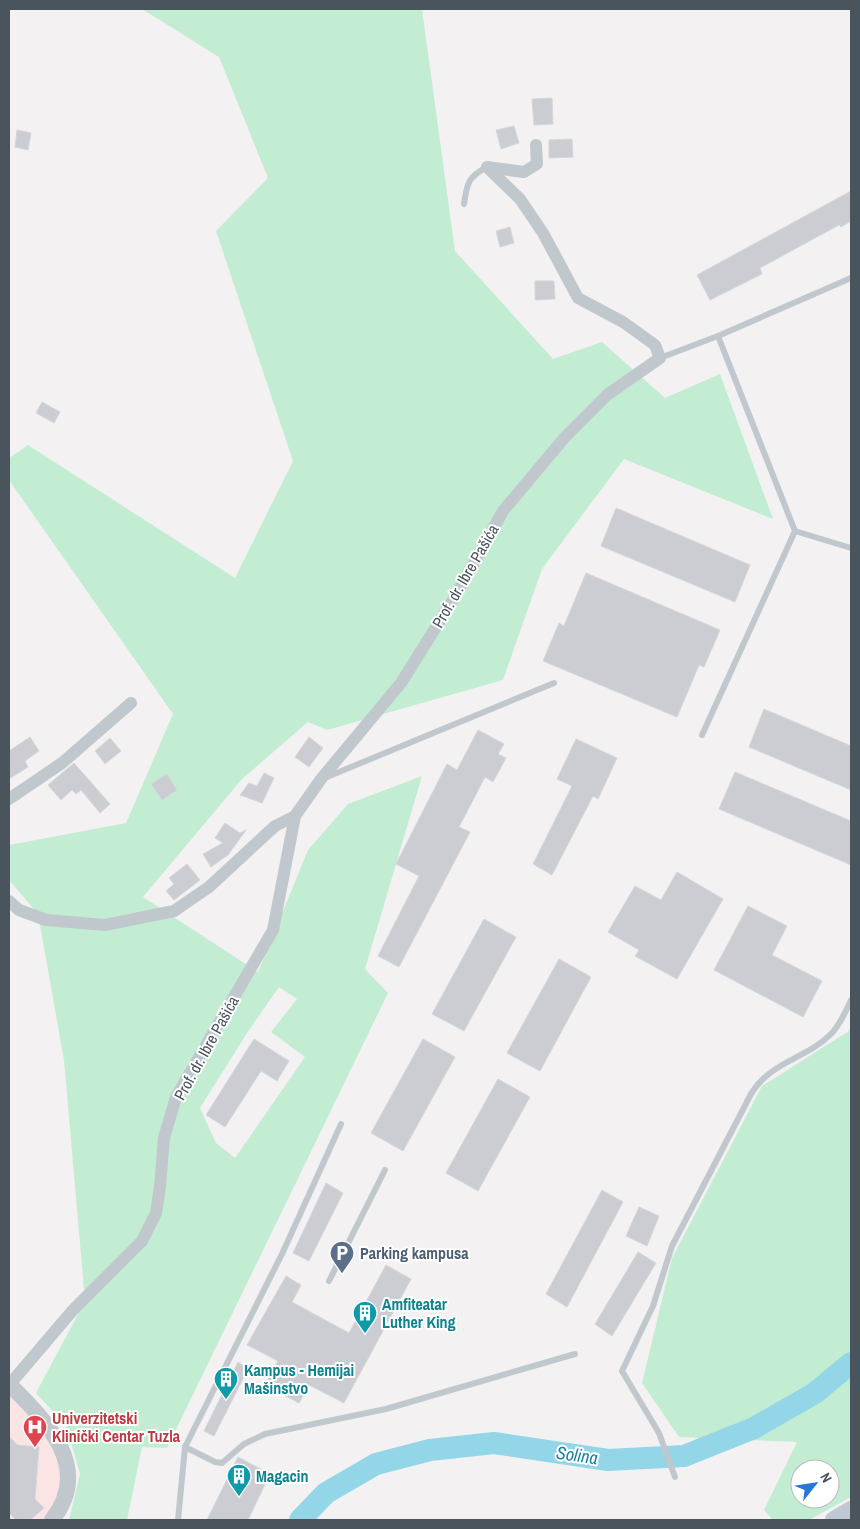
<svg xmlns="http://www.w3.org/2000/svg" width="860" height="1529" font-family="'Archivo Narrow',sans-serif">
<rect width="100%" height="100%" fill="#f3f1f1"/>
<!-- medical -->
<polygon fill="#fae5e4" points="9,1384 68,1467 52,1520 9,1520"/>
<!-- green -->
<g fill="#c3edd2" fill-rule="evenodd">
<path d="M142,9H422L455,251L553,359L602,342L665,398L720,374L773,519L624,459L542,569L503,680L327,730L308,722L242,779L143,897L258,972L308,850L348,804L422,776L365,969L388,993L167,1448L142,1447L127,1520H69L80,1474L66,1426L36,1393L85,1301L64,1060L38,914L9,880V845L126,823L173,714L9,480V458L28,445L235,578L293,461L216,231L268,178L219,57ZM279,987L297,999L271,1032L305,1057L235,1158L216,1143L200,1108L249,1030Z"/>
<path d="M851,1026V1497L809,1520H773L764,1510L797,1442L679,1437L642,1383L672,1258L762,1086L849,1031ZM800,1469H830V1499H800Z"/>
</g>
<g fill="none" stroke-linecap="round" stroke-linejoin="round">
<!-- river -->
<polyline stroke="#93d6e7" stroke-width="22" points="300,1520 326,1493 376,1464 430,1450 494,1443 608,1460 684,1456 754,1428 815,1393 851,1363"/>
</g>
<!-- building -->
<g fill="#cbcdd3" stroke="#d5d7db">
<polygon points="552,98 553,124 534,125 532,99"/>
<polygon points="514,126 519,143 501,149 496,130"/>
<polygon points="17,130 31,133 28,150 15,147"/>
<polygon points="572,139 573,157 549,158 549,140"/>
<polygon points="851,191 851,221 841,227 839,225 760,268 762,274 710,300 697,275"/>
<polygon points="510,227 514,243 500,247 496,231"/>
<polygon points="535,281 554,281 555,299 535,300"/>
<polygon points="42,402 60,412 54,423 36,413"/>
<polygon points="616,508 750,565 735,602 601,546"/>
<polygon points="586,573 720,630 704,667 699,665 677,717 543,661 559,623 564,626"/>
<polygon points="764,709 851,746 851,790 749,747"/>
<polygon points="478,730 504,744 498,754 506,758 493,782 485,777 459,827 470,832 399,967 378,956 419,876 396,864 447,764 457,770"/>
<polygon points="30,737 39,751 25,761 28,767 9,779 9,751"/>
<polygon points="309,737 323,748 309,767 295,757"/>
<polygon points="110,738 121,751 105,764 95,751"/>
<polygon points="576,739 617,758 598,799 593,796 552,875 533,864 572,786 557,779"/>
<polygon points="74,763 110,804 100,813 81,790 76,794 72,790 61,800 48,785"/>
<polygon points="735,772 851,821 851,865 719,809"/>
<polygon points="264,773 274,778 262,803 240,795 249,783 257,786"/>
<polygon points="167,774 177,790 162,800 151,784"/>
<polygon points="225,823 240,833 246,830 228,855 211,867 203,854 223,843 215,838"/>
<polygon points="187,864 200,880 174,900 166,891 174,884 169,878"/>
<polygon points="677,872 723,899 677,979 635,956 639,950 608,932 635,886 661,900"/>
<polygon points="748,906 787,926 772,955 822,981 803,1017 714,970"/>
<polygon points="484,919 516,937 464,1031 432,1014"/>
<polygon points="559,959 591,977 540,1071 507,1053"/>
<polygon points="254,1039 289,1061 277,1081 261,1071 225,1127 206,1115"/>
<polygon points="423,1039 455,1057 403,1151 371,1133"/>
<polygon points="498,1079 530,1097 478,1191 446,1173"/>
<polygon points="326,1183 343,1193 309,1261 293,1253"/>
<polygon points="602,1190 623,1202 567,1307 546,1294"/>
<polygon points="639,1207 659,1216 647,1246 626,1236"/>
<polygon points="638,1252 656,1263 612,1336 595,1324"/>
<polygon points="386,1265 411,1279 344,1403 309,1385 299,1403 265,1385 278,1361 247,1345 286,1276 301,1285 292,1302 349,1333"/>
<polygon points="238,1362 248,1369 214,1436 204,1431"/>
<polygon points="9,1436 17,1445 39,1447 35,1499 44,1508 30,1520 16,1520 9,1513"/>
<polygon points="238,1457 270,1474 248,1520 207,1520"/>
</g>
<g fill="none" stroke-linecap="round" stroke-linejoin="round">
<!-- service -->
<g stroke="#c0c8ce" stroke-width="6">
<path d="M464,204C467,183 468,177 487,167"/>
<polyline points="718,336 795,531 851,548"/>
<polyline points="660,358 718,336 851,278"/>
<polyline points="702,735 795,531"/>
<polyline points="327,777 554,683"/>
<polyline points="341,1124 282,1254 185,1447 215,1462 222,1463 244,1444 265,1434 386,1409 575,1354"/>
<polyline points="329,1281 385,1170"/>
<path d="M675,1477L659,1433L622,1371L653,1306L672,1246L751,1094C771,1061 806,1059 831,1034C840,1025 846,1011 851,1000"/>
<polyline points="178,1520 185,1447"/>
</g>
<!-- minor -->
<g stroke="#c0c8ce" stroke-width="12">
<polyline points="9,799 62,763 131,703"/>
<polyline points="9,901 19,910 46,920 105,925 174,911 209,887 275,826 295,816"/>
<polyline points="10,1384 73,1310 142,1241 156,1213 160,1187 164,1138 176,1097 273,930 295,816 321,779 401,683 453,600 503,511 565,437 607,395 660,358 655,345 623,322 578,298 543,233 520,199 487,167 524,172 537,164 536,145"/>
</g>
<!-- tertiary -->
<path stroke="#c0c8ce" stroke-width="16" d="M9,1384C45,1420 94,1467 52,1520"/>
<!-- secondary -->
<polyline stroke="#c0c9d3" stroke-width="18" points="834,1520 851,1510"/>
</g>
<!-- icons -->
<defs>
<symbol id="parking-pin" viewBox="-11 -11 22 30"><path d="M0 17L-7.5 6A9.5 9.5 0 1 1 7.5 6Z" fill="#5c6f8a" stroke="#fff"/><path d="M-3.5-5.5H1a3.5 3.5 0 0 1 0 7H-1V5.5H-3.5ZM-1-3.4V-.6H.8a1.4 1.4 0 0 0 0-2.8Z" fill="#fff"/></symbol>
<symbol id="building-pin" viewBox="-11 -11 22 30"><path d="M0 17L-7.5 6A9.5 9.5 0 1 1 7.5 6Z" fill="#0f9aa8" stroke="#fff"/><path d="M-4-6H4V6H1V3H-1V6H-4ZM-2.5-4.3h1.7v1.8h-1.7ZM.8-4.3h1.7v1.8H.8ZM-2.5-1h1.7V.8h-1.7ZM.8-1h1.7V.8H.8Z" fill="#fff"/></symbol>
<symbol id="hospital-pin" viewBox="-11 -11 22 30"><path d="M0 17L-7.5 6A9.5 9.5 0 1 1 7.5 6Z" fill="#e0444e" stroke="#fff"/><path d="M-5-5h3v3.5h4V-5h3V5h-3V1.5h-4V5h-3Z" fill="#fff"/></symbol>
</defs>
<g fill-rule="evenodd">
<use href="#parking-pin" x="328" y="1239" width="28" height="38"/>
<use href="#building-pin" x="351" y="1299" width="28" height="38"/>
<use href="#building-pin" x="212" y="1365" width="28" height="38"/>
<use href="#hospital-pin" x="21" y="1413" width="28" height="38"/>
<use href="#building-pin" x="225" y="1462" width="28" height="38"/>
</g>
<g text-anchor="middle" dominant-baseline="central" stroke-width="4" stroke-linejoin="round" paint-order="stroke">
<!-- street labels -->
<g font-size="16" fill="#4a545d" stroke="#fff">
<text transform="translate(465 576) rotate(-60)">Prof. dr. Ibre Pašića</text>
<text transform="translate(206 1048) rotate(-61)">Prof. dr. Ibre Pašića</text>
</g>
<!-- service labels -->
<g font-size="16" font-weight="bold" fill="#4e5e75" stroke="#fff" text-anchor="start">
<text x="360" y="1253">Parking kampusa</text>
</g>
<!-- culture labels -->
<g font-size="16" font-weight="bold" fill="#0d838f" stroke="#fff" text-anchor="start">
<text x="382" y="1304">Amfiteatar<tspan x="382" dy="18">Luther King</tspan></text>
<text x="244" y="1370">Kampus - Hemijai<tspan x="244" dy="18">Mašinstvo</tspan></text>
<text x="256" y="1476">Magacin</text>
</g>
<!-- health labels -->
<g font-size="16" font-weight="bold" fill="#be3a42" stroke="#fff" text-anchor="start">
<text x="52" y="1418">Univerzitetski<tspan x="52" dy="18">Klinički Centar Tuzla</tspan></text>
</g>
<!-- water labels -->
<g font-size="18" font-style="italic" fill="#16819c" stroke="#fff">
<text transform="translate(577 1455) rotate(8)">Solina</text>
</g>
</g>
<!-- border -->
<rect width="860" height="1529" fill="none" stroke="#4a545d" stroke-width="20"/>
<!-- north arrow -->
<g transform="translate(815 1484) rotate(60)"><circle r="24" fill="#ffffff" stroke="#b7bbbe"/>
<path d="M0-4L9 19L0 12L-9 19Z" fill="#2576d8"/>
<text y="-8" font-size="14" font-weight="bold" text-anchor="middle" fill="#4a545d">N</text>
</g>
</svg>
